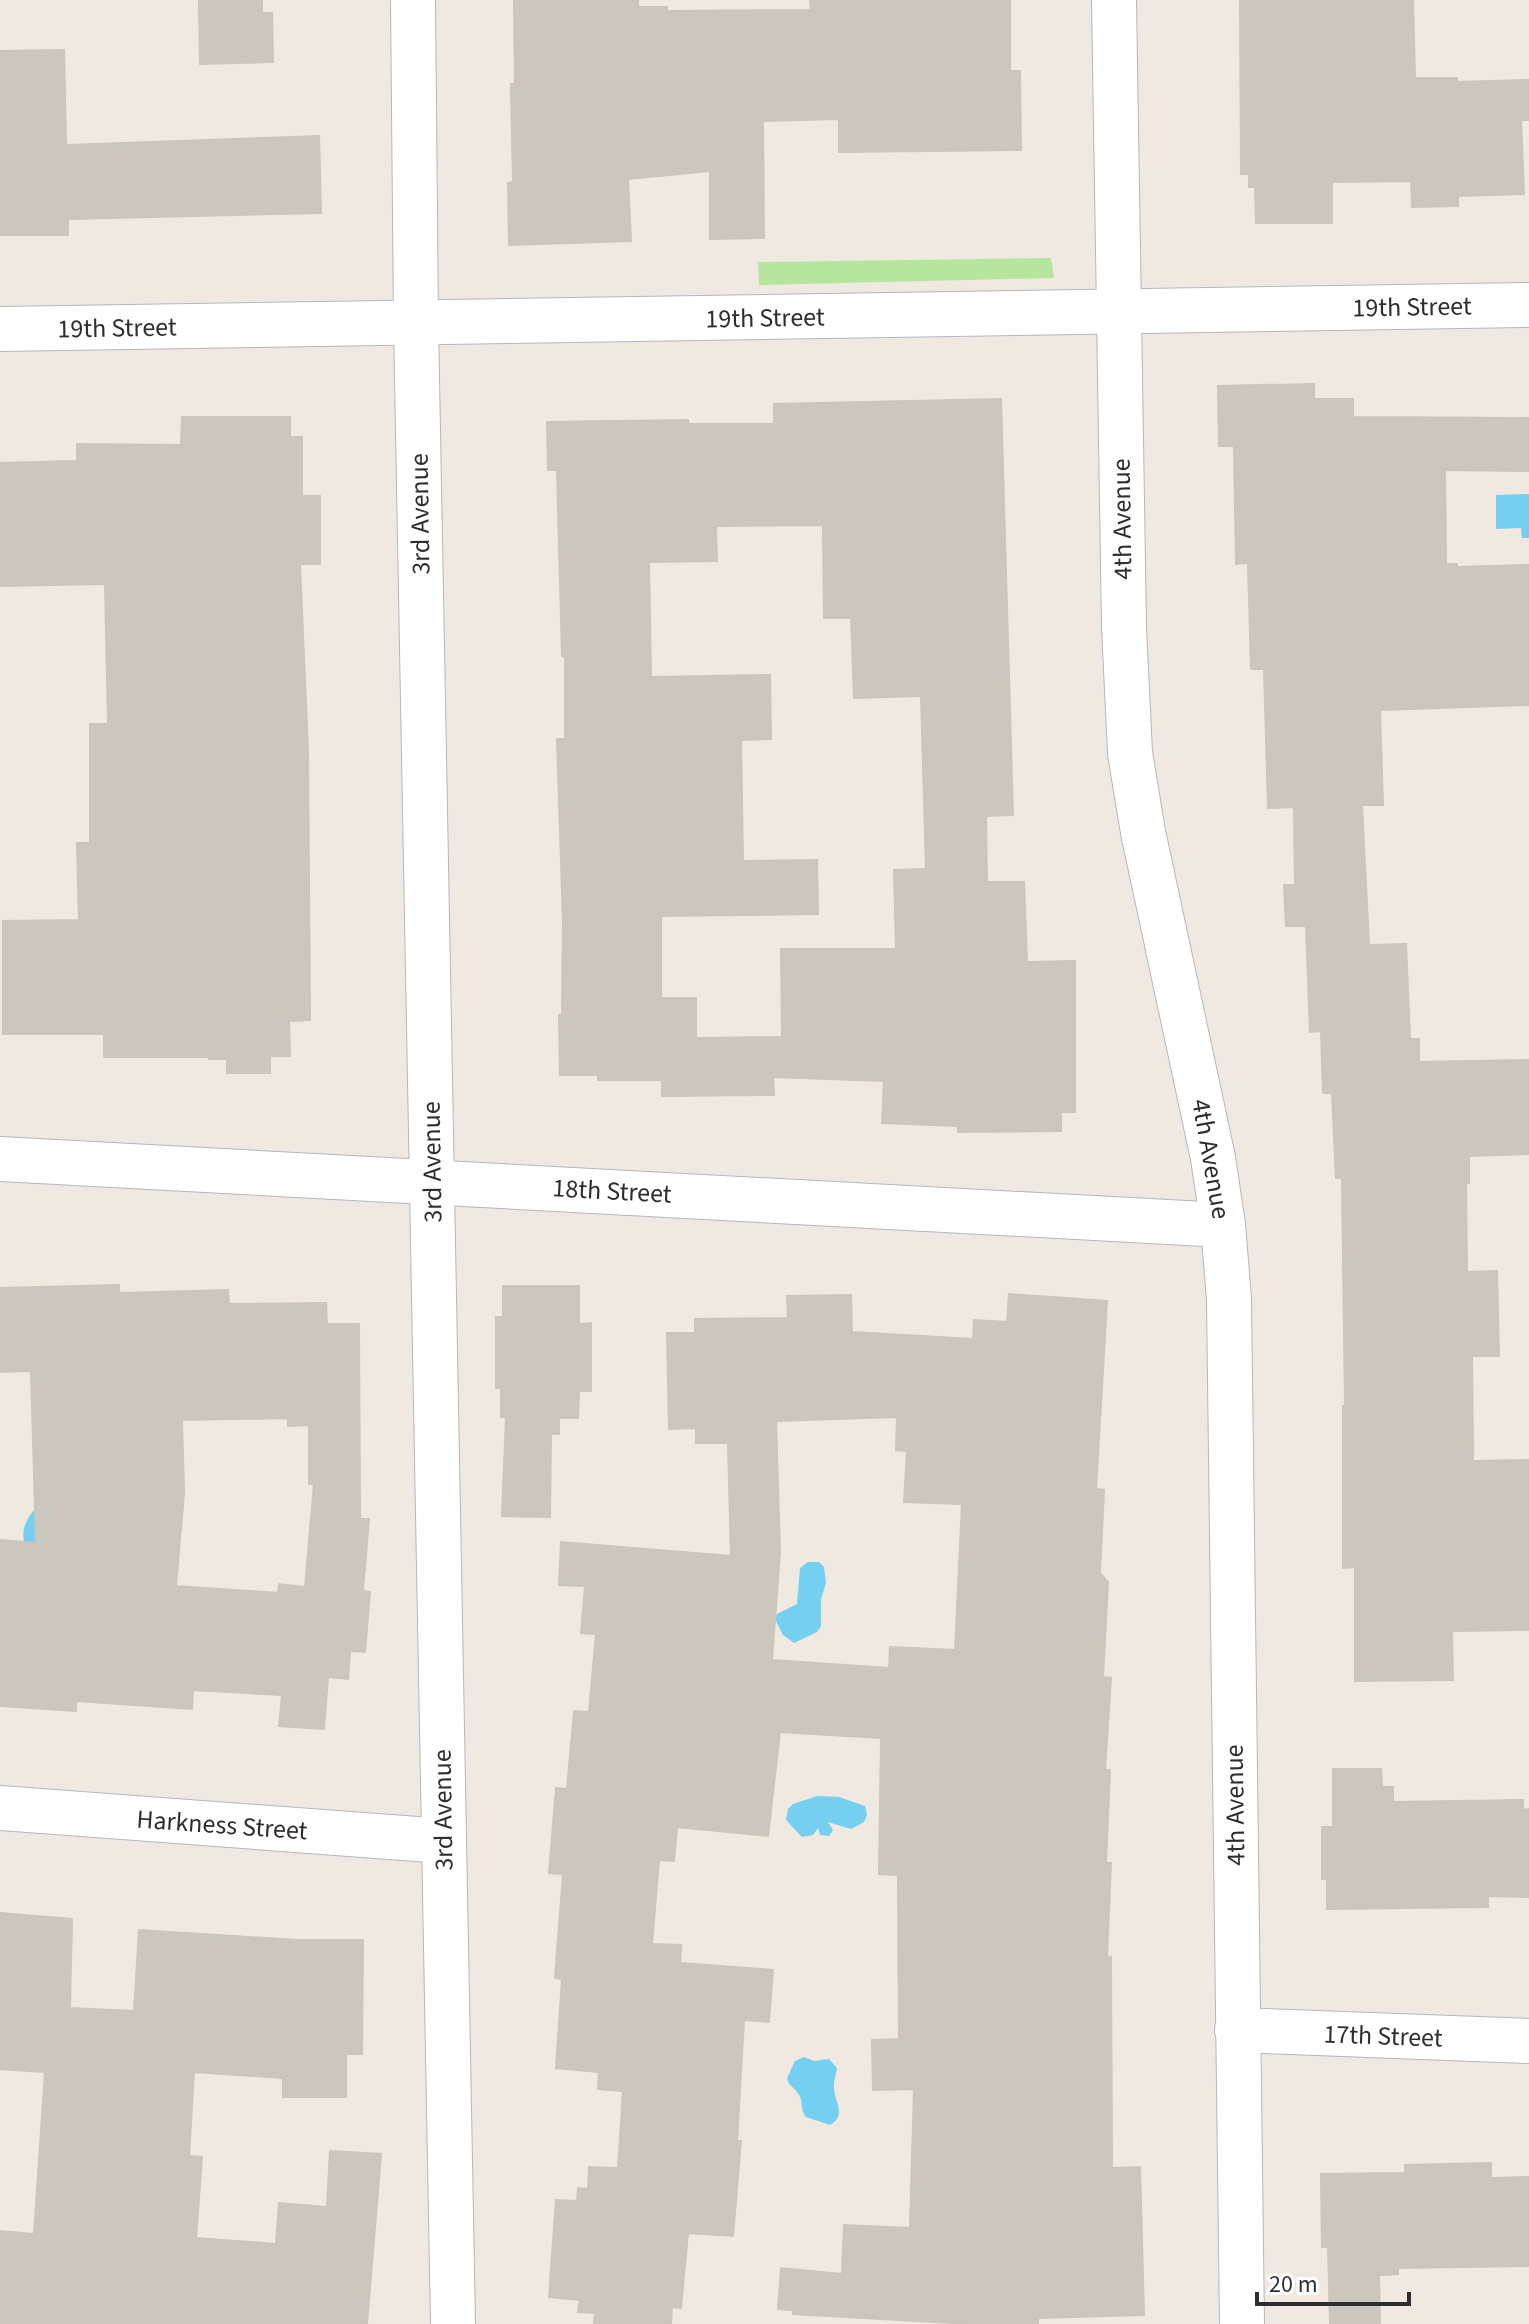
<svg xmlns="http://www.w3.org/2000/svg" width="1529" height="2324" font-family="'Source Sans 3',sans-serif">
<rect width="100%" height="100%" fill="#efe9e1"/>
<!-- green -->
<polygon fill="#b6e59e" points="1051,258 1054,278 759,285 758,262"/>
<!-- water -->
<g fill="#75cff0">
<polygon points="1529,494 1529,538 1522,538 1521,528 1496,529 1496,495"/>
<path d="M40,1504L47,1553L25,1546C20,1529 27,1516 40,1504Z"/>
<polygon points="808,1562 819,1562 824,1567 826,1583 821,1599 821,1626 817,1632 794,1643 783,1635 775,1619 777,1614 797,1604 800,1568"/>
<polygon points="817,1796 839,1797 865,1806 867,1815 864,1822 851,1829 828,1822 833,1830 829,1836 820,1835 818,1828 813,1835 802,1837 786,1820 788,1809 793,1804"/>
<path d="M804,2057L814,2061L829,2059L837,2068C836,2075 833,2083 834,2089C835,2103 847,2115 830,2125L806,2117C796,2101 809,2101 789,2084L787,2078L795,2061Z"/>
</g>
<!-- building -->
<g fill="#cbc7bf" stroke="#cbc5ba" stroke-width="2" fill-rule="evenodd">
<polygon points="199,0 262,0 262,13 272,13 273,62 200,64"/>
<polygon points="514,0 638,0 638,7 667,7 667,11 811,10 810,0 1010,0 1010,71 1020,71 1021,150 839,152 839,119 763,121 764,238 710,239 710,171 628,179 631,241 509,245 508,183 513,182 511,84 515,84"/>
<polygon points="1240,0 1413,0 1415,78 1457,78 1457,82 1529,80 1529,120 1521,120 1524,194 1458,196 1458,206 1412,207 1411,181 1332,182 1332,223 1256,223 1255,187 1249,187 1249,174 1241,174"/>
<polygon points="64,50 66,145 319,136 321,213 68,219 68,235 0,235 0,51"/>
<polygon points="1314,384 1314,399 1353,399 1353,417 1529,418 1529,471 1445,470 1446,564 1457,564 1457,567 1529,565 1529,705 1380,710 1383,805 1362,805 1369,945 1406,944 1410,1039 1419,1039 1419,1062 1529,1060 1529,1154 1469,1156 1469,1183 1466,1183 1467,1272 1497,1271 1499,1356 1472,1356 1473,1461 1529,1460 1529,1630 1452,1631 1453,1680 1355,1681 1355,1567 1343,1568 1343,1406 1345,1406 1342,1178 1336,1178 1332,1093 1323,1093 1321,1031 1310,1032 1306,926 1286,926 1284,885 1295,885 1294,807 1268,808 1264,669 1251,669 1248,563 1236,564 1234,446 1219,446 1218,386"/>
<path d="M1001,399L1013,815L986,816L987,882H1024L1027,962L1075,961V1112H1061V1131L958,1132V1126L882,1123L884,1081L773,1077L774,1095L662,1096V1080H598V1075H560L559,1015H562L563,922L557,739H565V656H562L557,470H548L547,422L688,420L689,424H774V404ZM823,525L824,618H851L854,698L921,696L926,869L894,870L896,949H781L782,1037L696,1038V998H661V916L818,914L817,860L743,861L741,740L771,739L770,675L651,677L649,562L717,561L716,526Z"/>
<polygon points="182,417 290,417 290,437 302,437 302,496 320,496 320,564 300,564 308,751 310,1020 289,1021 290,1056 270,1056 270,1073 227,1073 227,1059 209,1059 209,1057 104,1057 104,1034 3,1034 3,921 79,920 77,843 90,843 90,724 108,724 105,584 0,586 0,463 77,461 77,444 181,445"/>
<path d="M119,1285V1293L228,1290L229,1304L326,1303L327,1324H359L360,1519H369L363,1591L370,1592L365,1652L350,1651L348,1679L328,1677L324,1729L279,1726L282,1695L193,1690L192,1709L76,1701V1711L0,1706V1540L36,1543L31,1371L0,1372V1288ZM288,1418V1426L309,1425V1484H314L305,1587L279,1584L278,1593L176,1586L184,1493L182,1420Z"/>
<polygon points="503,1286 579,1286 579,1324 591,1323 591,1391 579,1391 578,1418 559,1418 559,1434 551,1434 550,1517 502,1516 506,1417 501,1417 501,1388 496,1388 496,1317 503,1317"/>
<path d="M1009,1294L1107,1301L1096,1489L1104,1490L1100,1573L1108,1582L1103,1677L1111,1678L1105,1770H1110L1106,1863H1111L1107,1958L1111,1957L1112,2168L1140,2167L1144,2315L1038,2318V2324H970L793,2314V2310L778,2309L781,2268L842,2274L844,2225L910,2228L914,2089L873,2090L872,2040L899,2039L898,1875L879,1874L881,1738L780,1732L768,1836L677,1827L674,1861L659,1860L652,1944L681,1945L680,1963L773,1970L769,2022L744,2020L737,2141H741L733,2236L688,2233L681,2308L672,2307L671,2324H594L595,2313L578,2312L580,2300L549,2297L556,2200L577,2201L578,2188L588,2189L589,2167L618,2168L623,2091L598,2089L599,2072L556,2068L562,1979L555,1978L563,1874L549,1873L556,1788L567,1789L574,1711L589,1712L596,1634L581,1633L585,1586L559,1585L561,1542L731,1556L728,1443H696V1428L669,1429L667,1333H695V1319L788,1318L787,1296L851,1295L852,1332L973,1339L974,1320L1007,1322ZM897,1417L896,1450L907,1451L904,1502L962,1504L955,1650L890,1647L889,1668L772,1660L780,1552L776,1421Z"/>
<polygon points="1333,1769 1381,1769 1382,1787 1393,1787 1393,1802 1523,1800 1523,1810 1529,1809 1529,1897 1488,1896 1488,1907 1327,1909 1327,1879 1322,1879 1322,1827 1333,1827"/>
<polygon points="0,1913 72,1919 70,2008 134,2011 139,1930 297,1940 363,1940 362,2054 346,2054 346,2097 283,2097 283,2078 194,2072 189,2156 202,2157 196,2238 276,2244 279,2203 327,2207 330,2151 381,2154 367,2324 0,2324 0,2231 34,2234 45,2072 0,2069"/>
<polygon points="1491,2163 1491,2178 1529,2177 1529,2266 1398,2268 1398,2274 1379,2275 1380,2324 1330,2324 1328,2247 1322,2247 1321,2174 1405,2173 1405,2165"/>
</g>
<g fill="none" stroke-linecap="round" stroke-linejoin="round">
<defs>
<g id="minor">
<polyline points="413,0 416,323 453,2324"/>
<polyline points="1114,0 1124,627 1130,753 1143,832 1213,1158 1223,1225 1229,1299 1242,2324"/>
<polyline points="0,329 1529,305"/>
<polyline points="0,1159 1223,1225"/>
<polyline points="0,1808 444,1841"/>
<polyline points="1237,2030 1529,2041"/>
</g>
</defs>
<!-- minor casing -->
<use href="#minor" stroke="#b4b7c1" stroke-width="46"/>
<!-- minor -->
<use href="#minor" stroke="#fff" stroke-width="44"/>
</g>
<g text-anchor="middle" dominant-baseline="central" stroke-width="8" stroke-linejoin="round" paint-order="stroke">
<!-- street labels -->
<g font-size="26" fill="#2e2e2e" stroke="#fff">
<text transform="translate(1412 307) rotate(-1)">19th Street</text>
<text transform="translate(765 318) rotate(-1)">19th Street</text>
<text transform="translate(117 328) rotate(-1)">19th Street</text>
<text transform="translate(420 514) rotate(-91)">3rd Avenue</text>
<text transform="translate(1122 519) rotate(-91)">4th Avenue</text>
<text transform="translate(1211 1159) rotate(80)">4th Avenue</text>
<text transform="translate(432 1162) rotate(-91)">3rd Avenue</text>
<text transform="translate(612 1191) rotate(3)">18th Street</text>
<text transform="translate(1235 1805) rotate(-91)">4th Avenue</text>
<text transform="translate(443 1810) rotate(-91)">3rd Avenue</text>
<text transform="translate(222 1825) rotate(4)">Harkness Street</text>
<text transform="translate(1383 2036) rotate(2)">17th Street</text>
</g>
</g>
<!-- scale -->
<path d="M1257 2292v12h152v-12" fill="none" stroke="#2e2e2e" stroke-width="4"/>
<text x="1269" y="2292" font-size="24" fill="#2e2e2e" stroke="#ffffff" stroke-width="6" paint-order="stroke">20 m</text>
</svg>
